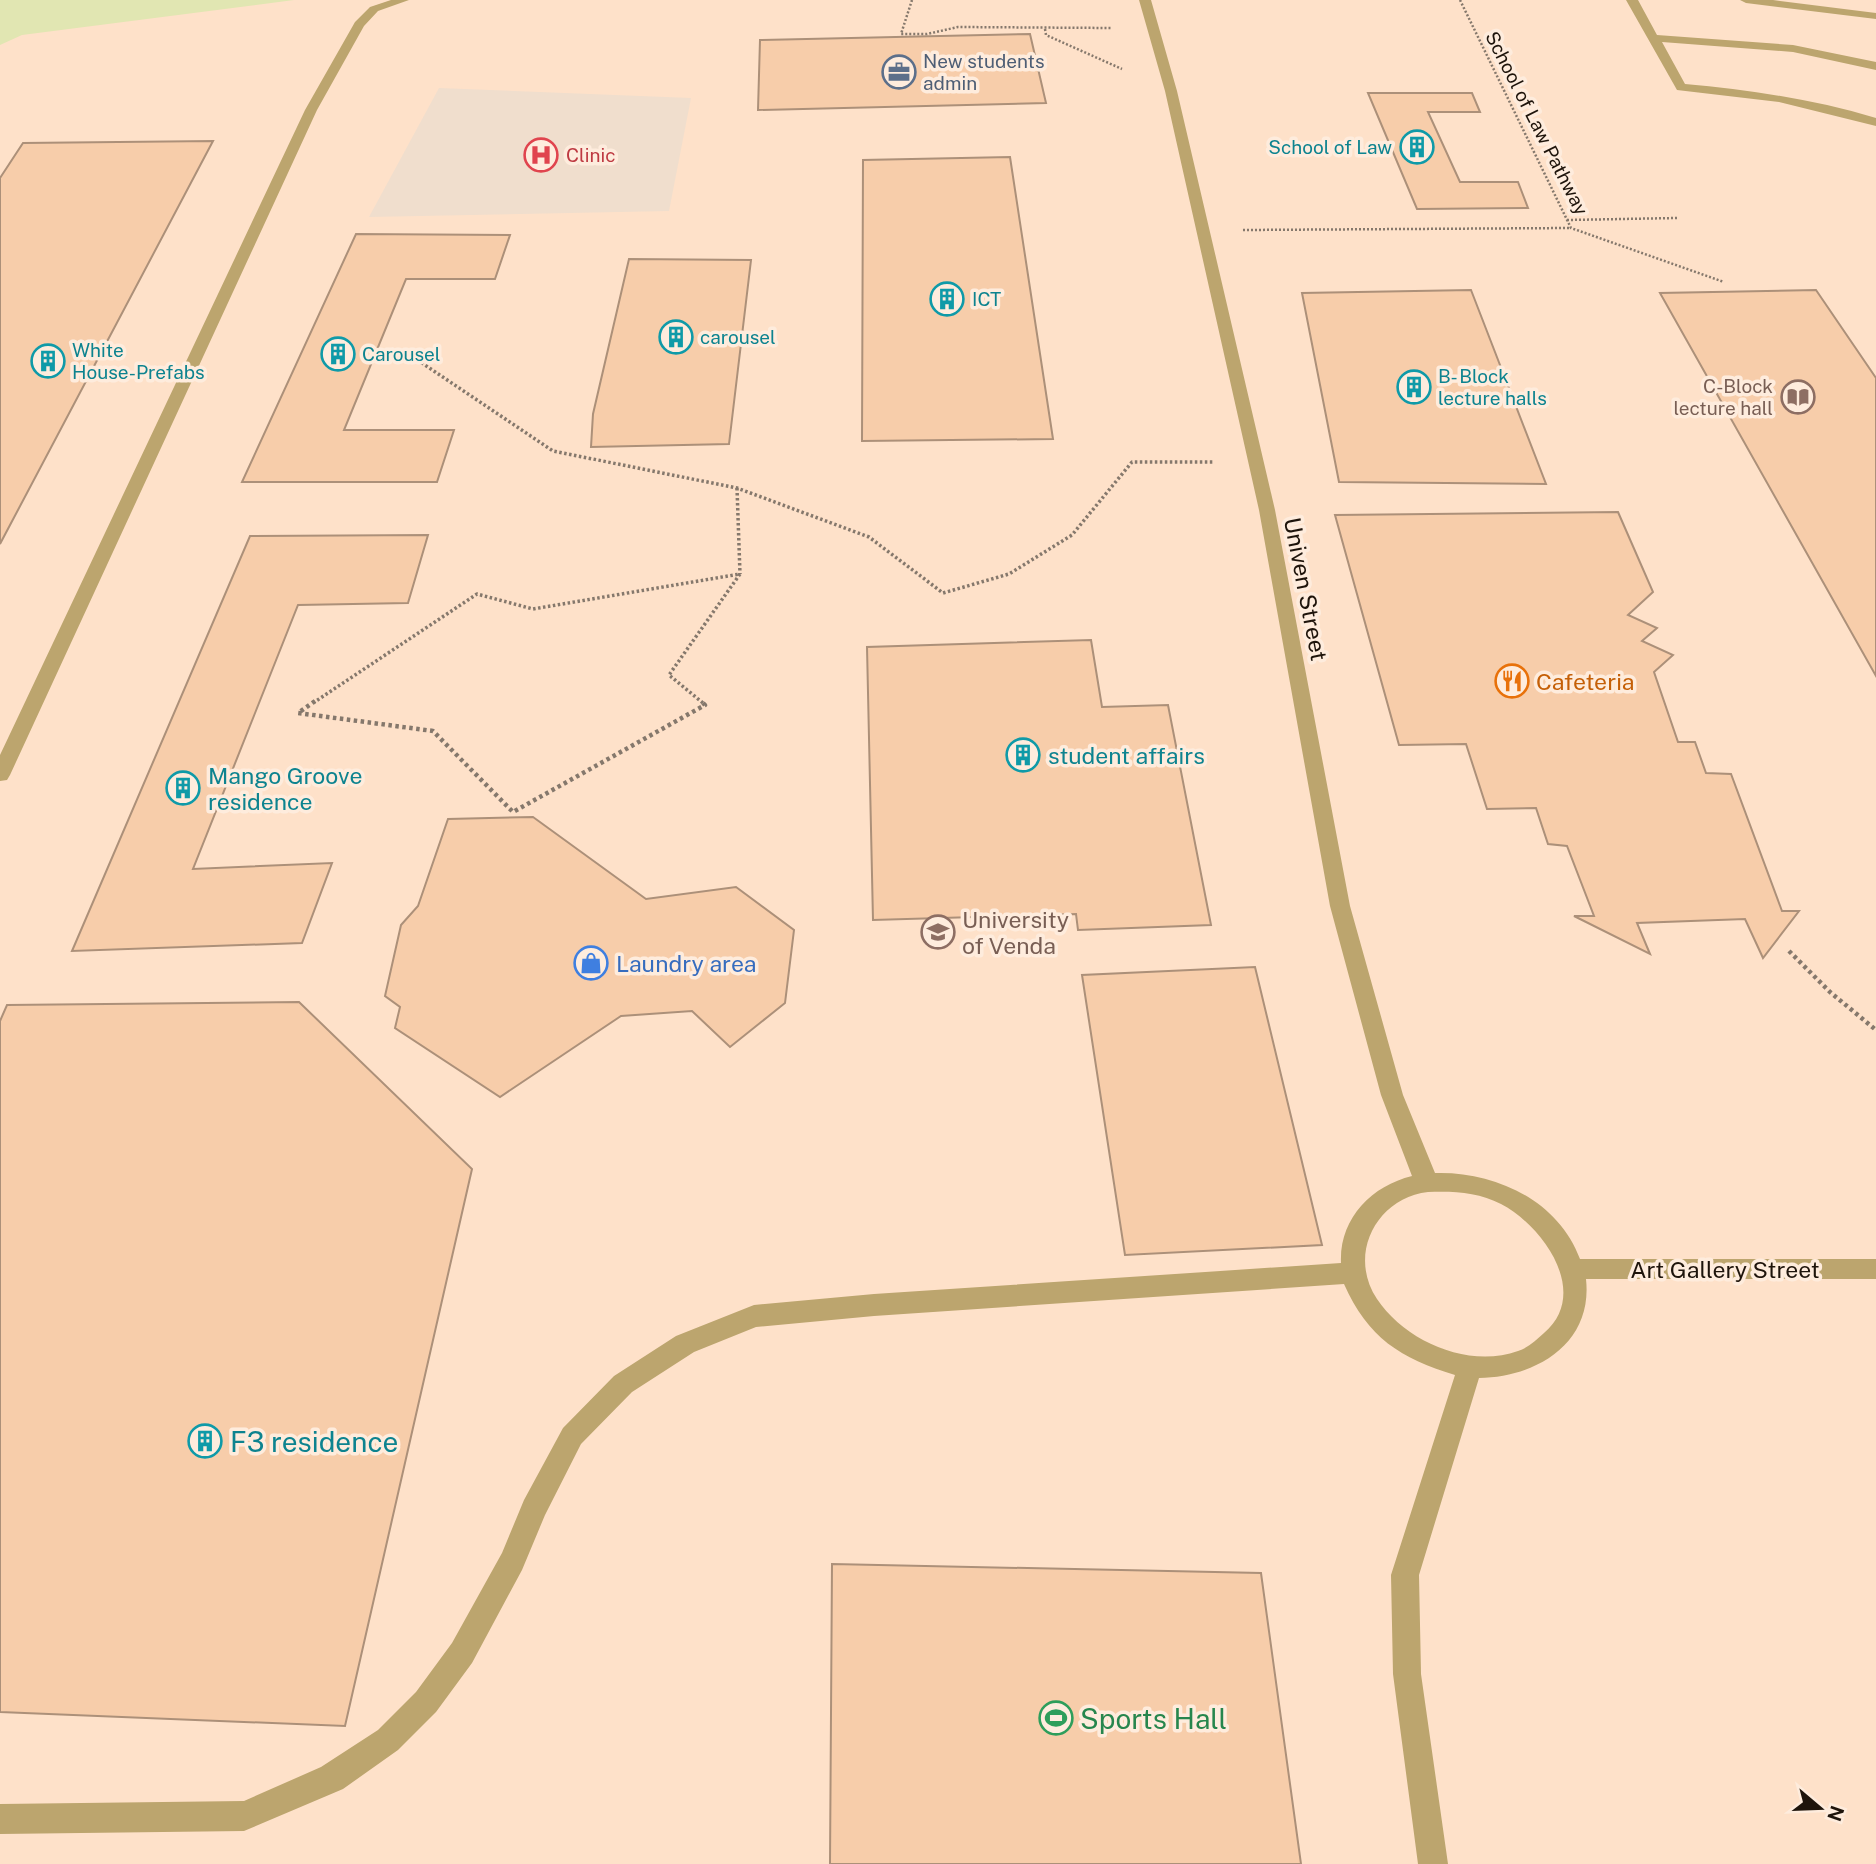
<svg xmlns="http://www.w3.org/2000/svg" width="1876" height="1864" font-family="'Public Sans',sans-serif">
<rect width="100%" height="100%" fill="#feecdd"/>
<!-- built -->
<rect fill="#fee1c9" x="0" y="0" width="1876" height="1864"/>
<!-- medical -->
<polygon fill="#f0decd" points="439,88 691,98 669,211 369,217"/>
<!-- green -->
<polygon fill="#e1e6b2" points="0,0 294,0 22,35 0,45"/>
<!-- building -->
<g fill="#f7cdaa" stroke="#ac9079" stroke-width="2">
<polygon points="1030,34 1046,103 758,110 760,40"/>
<polygon points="1368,93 1472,93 1480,112 1428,112 1460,182 1518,182 1528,208 1417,209"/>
<polygon points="213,141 0,544 0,178 23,143"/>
<polygon points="1010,157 1053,439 862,441 863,160"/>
<polygon points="356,234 510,235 495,279 406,279 344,430 454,430 437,482 242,482"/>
<polygon points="629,259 751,260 729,444 591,447 593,414"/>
<polygon points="1471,290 1546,484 1339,482 1302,293"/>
<polygon points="1816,290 1876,378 1876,676 1660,293"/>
<polygon points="1618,512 1653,592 1628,615 1657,628 1642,641 1673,655 1654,672 1678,742 1695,742 1706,773 1731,774 1782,911 1799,911 1763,958 1745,919 1637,923 1650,954 1574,916 1594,916 1567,846 1548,844 1536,808 1487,809 1466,744 1399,745 1335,515"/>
<polygon points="428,535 408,603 298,605 193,869 332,863 302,943 72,951 250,536"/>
<polygon points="1091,640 1102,707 1168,705 1211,925 1078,930 1076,914 873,920 867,647"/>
<polygon points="533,817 646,899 736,887 794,930 785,1003 730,1047 692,1011 621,1016 500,1097 395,1028 400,1007 385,996 401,925 418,906 448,819"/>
<polygon points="1255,967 1322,1245 1125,1255 1082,975"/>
<polygon points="299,1002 472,1169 345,1726 0,1712 0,1021 7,1005"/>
<polygon points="832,1564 1261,1573 1301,1864 830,1864"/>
</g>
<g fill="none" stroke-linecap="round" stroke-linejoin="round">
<!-- path-far2 -->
<g stroke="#85786c" stroke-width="2.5" stroke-dasharray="2 2" stroke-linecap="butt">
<polyline points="912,0 901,34 927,34 958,27 1112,28"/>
<polyline points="1460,0 1571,228 1724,282"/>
<polyline points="1045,29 1046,35 1122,69"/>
<polyline points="1567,220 1677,218"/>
<polyline points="1243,230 1571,228"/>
</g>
<!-- path-far1 -->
<g stroke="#85786c" stroke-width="3.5" stroke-dasharray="2.5 2.5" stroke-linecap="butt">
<polyline points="413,357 553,451 737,488 869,537 943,593 1009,574 1072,535 1132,462 1214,462"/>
<polyline points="737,488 740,574"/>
<polyline points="313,703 477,594 533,609 740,574"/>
<polyline points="703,703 669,675 740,574"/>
</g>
<!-- path -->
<g stroke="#85786c" stroke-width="4.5" stroke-dasharray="3.5 3.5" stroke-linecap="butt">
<polyline points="315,701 298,713 433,731 513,812 705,705 701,701"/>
<polyline points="1789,951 1830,992 1876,1030"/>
</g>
<!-- service -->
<g fill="#bca56e" fill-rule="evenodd">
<polygon points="391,0 409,0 378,11 364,26 317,110 10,775 7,780 0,781 0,755 305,110 355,22 370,7"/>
<path d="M1139,0H1151L1177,91L1275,510L1350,906L1403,1095L1435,1173C1494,1171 1558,1200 1580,1259H1876V1279H1586C1593,1343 1537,1377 1479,1378L1419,1575L1421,1674L1448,1864H1418L1393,1674L1391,1575L1455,1375C1400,1358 1368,1338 1344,1284L874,1316L756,1327L694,1352L632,1392L581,1444L545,1515L522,1570L472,1663L436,1712L398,1750L343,1789L244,1831L0,1834V1804L244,1801L321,1767L378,1730L416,1692L452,1643L502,1553L524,1500L563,1428L614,1376L676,1336L754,1305L874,1294L1341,1263C1339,1219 1371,1186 1412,1176L1381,1095L1330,906L1259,510L1165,91ZM1428,1192C1453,1191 1478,1192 1501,1204C1543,1226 1591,1293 1544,1333C1536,1340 1528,1348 1518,1351C1468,1369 1405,1341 1377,1299C1347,1254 1377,1198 1428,1192Z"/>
<path d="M1626,0H1638L1657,35L1793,45L1876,62V70L1793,52L1662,42L1685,84C1750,90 1813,99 1876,118V126L1779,102L1677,90Z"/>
<polygon points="1740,0 1773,0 1876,13 1876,19 1746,3"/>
</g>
</g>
<!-- icons -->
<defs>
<symbol id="office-ring" viewBox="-11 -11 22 22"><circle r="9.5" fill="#feecdd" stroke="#5c6f8a" stroke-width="1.5"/><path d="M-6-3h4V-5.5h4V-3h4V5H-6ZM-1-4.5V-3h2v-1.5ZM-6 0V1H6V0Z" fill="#5c6f8a"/></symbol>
<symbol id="building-ring" viewBox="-11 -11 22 22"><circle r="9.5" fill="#feecdd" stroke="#0f9aa8" stroke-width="1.5"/><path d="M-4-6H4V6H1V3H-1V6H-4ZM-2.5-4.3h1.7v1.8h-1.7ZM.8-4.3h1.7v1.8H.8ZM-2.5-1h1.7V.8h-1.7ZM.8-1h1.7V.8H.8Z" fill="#0f9aa8"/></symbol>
<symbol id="hospital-ring" viewBox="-11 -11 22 22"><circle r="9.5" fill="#feecdd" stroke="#e0444e" stroke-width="1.5"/><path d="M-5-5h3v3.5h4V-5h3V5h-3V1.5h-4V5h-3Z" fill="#e0444e"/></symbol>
<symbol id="library-ring" viewBox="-11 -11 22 22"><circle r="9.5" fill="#feecdd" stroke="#8d6e63" stroke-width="1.5"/><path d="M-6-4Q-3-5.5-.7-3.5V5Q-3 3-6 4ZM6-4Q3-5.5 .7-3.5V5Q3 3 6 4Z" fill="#8d6e63"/></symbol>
<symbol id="restaurant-ring" viewBox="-11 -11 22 22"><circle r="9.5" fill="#feecdd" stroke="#e8710a" stroke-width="1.5"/><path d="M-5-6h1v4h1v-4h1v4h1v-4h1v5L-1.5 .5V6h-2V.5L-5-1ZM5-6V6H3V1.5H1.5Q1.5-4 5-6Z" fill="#e8710a"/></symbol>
<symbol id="university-ring" viewBox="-11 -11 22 22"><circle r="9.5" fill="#feecdd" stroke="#8d6e63" stroke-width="1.5"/><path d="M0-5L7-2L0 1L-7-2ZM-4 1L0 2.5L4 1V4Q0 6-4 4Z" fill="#8d6e63"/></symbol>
<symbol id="shop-ring" viewBox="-11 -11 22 22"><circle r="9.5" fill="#feecdd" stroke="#3f7fe0" stroke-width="1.5"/><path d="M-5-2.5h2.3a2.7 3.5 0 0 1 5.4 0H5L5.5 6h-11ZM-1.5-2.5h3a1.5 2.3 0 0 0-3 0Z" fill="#3f7fe0"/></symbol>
<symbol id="stadium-ring" viewBox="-11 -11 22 22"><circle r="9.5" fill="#feecdd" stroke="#2e9e5b" stroke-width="1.5"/><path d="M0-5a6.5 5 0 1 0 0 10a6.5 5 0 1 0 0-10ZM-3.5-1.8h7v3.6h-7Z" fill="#2e9e5b"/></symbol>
</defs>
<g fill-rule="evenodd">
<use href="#office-ring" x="880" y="53" width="38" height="38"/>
<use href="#building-ring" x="1398" y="128" width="38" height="38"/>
<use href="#hospital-ring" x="522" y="136" width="38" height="38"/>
<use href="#building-ring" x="928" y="280" width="38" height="38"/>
<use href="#building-ring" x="657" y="318" width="38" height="38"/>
<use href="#building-ring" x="319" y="335" width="38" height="38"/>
<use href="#building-ring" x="29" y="342" width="38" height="38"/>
<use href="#building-ring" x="1395" y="368" width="38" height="38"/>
<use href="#library-ring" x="1779" y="378" width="38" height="38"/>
<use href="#restaurant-ring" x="1493" y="662" width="38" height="38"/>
<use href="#building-ring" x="1004" y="736" width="38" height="38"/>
<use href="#building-ring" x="164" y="769" width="38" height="38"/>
<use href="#university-ring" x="919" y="913" width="38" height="38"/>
<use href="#shop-ring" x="572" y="944" width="38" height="38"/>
<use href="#building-ring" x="186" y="1422" width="38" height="38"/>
<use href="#stadium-ring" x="1037" y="1699" width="38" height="38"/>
</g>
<g text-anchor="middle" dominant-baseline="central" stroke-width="7" stroke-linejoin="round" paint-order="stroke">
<!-- far-service labels -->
<g font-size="19" fill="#4e5e75" stroke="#feecdd" text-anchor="start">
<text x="923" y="61">New students<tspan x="923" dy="22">admin</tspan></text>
</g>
<!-- far-street labels -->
<g font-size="19" fill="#1e140b" stroke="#feecdd">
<text transform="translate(1537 123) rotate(63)">School of Law Pathway</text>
</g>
<!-- far-culture labels -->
<g font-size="19" fill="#0d838f" stroke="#feecdd" text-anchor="start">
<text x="1392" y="147" text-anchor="end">School of Law</text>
<text x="972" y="299">ICT</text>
<text x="700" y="337">carousel</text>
<text x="72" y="350">White<tspan x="72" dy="22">House-Prefabs</tspan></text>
<text x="362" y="354">Carousel</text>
<text x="1438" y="376">B- Block<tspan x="1438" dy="22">lecture halls</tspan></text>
</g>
<!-- far-health labels -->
<g font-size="19" fill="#be3a42" stroke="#feecdd" text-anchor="start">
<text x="566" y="155">Clinic</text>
</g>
<!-- far-education labels -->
<g font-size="19" fill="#785e54" stroke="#feecdd" text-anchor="end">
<text x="1773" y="386">C-Block<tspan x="1773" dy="22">lecture hall</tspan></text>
</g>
<!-- street labels -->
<g font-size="23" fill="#1e140b" stroke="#feecdd">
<text transform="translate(1306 589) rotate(79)">Univen Street</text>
<text x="1725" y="1269">Art Gallery Street</text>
</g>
<!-- food labels -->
<g font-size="23" fill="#c56008" stroke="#feecdd" text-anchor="start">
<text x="1536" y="681">Cafeteria</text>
</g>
<!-- culture labels -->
<g font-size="23" fill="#0d838f" stroke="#feecdd" text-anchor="start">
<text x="1048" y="755">student affairs</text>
<text x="208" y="775">Mango Groove<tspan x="208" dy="26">residence</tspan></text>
</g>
<!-- education labels -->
<g font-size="23" fill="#785e54" stroke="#feecdd" text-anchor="start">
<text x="962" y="919">University<tspan x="962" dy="26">of Venda</tspan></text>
</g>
<!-- shop labels -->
<g font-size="23" fill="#366cbe" stroke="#feecdd" text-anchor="start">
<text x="616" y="963">Laundry area</text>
</g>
<!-- near-culture labels -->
<g font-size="28" fill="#0d838f" stroke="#feecdd" text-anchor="start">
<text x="230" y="1441">F3 residence</text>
</g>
<!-- near-leisure labels -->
<g font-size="28" fill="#27864d" stroke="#feecdd" text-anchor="start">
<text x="1080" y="1718">Sports Hall</text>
</g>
</g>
<!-- north arrow -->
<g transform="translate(1820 1808) rotate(109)" stroke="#feecdd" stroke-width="5" paint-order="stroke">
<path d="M0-5L12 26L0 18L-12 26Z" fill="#1e140b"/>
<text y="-10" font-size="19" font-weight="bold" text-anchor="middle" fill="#1e140b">N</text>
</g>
</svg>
